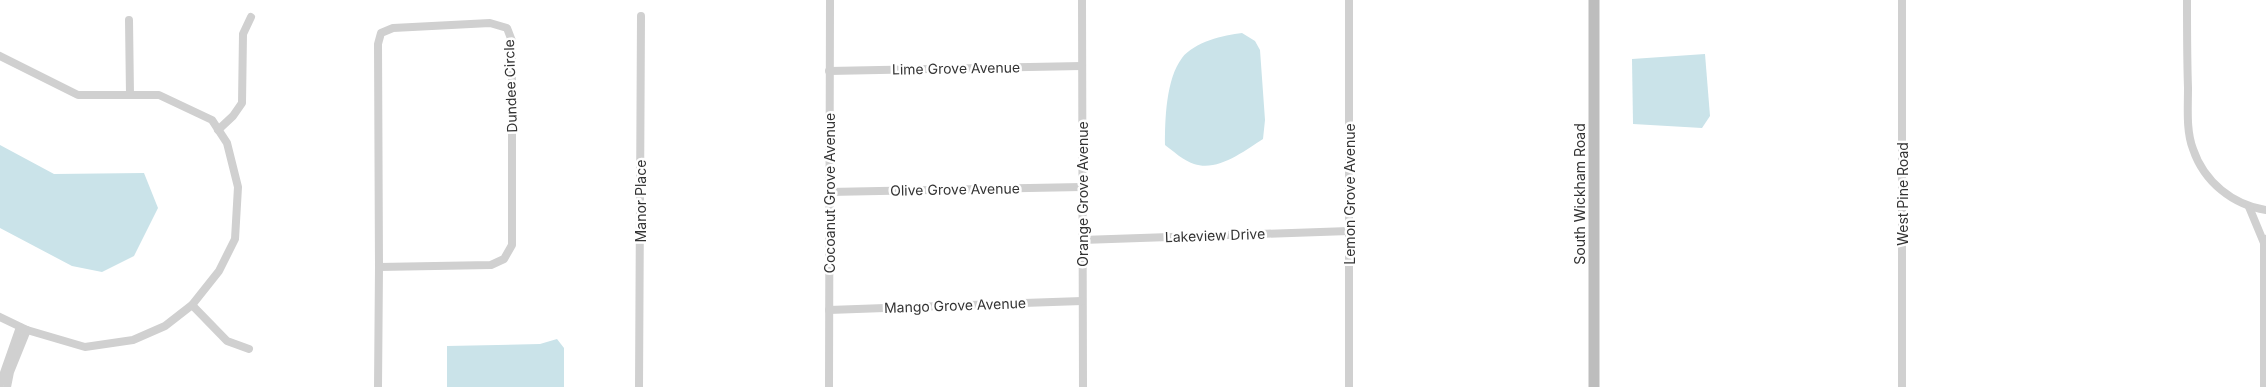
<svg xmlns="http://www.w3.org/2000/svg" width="2266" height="387" font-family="Inter,sans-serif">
<rect width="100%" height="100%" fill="#fff"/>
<!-- water -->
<g fill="#cae3e9">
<path d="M1242,33L1255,41L1260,50L1265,120L1263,139C1244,151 1218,172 1194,164C1184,161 1173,151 1165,145C1165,119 1166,79 1182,58C1194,42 1224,35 1242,33Z"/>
<polygon points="1705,54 1710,116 1702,128 1633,124 1632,59"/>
<polygon points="0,145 54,174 144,173 158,208 134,256 102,272 72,266 0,228"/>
<polygon points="557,339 564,348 564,387 447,387 447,346 540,344"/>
</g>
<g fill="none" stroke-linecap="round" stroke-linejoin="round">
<!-- minor -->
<g stroke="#d0d0d0" stroke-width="8">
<polyline points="1082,0 1083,387"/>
<polyline points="1349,0 1349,387"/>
<polyline points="1902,0 1902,387"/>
<path d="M2187,0C2187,29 2187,59 2188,88C2188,108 2186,131 2193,149C2204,182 2233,205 2266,210"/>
<polyline points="129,20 130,95"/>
<polygon points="490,23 507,28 512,41 512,245 504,259 491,265 379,267 378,44 381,33 393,28"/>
<polyline points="0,56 78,95 159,95 212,120 227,143 238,187 235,239 219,271 192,305 165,326 133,340 85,347 27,330 0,317"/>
<polyline points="829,71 1082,66"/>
<polyline points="218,130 233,116 242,103 243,34 251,17"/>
<polyline points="829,192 1082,187"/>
<polyline points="2249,207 2264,243"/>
<polyline points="1082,240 1349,231"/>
<polyline points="192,305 227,341 249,349"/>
<polyline points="829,310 1082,301"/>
<polyline points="0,384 20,327"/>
<polyline points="7,387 10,372 27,330"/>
<polyline points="378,387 379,267"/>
<polyline points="639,387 641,16"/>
<polyline points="829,387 830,0"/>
<polyline points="2264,387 2264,243 2266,239"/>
</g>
<!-- secondary -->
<polyline stroke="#bdbdbd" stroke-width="11" points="1594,0 1594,387"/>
</g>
<g text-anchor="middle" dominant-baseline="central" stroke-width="5" stroke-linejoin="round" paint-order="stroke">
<!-- street labels -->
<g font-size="14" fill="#333" stroke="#fff">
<text transform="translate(956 68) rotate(-1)">Lime Grove Avenue</text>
<text transform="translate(510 86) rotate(-92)">Dundee Circle</text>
<text transform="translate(955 189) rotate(-1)">Olive Grove Avenue</text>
<text transform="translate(829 193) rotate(-90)">Cocoanut Grove Avenue</text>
<text transform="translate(1082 194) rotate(-90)">Orange Grove Avenue</text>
<text transform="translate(1349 194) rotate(-90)">Lemon Grove Avenue</text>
<text transform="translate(1579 194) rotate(-90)">South Wickham Road</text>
<text transform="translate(1902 194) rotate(-90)">West Pine Road</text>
<text transform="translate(640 201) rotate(-90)">Manor Place</text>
<text transform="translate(1215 235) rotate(-2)">Lakeview Drive</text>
<text transform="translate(955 305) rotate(-2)">Mango Grove Avenue</text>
</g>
</g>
</svg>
